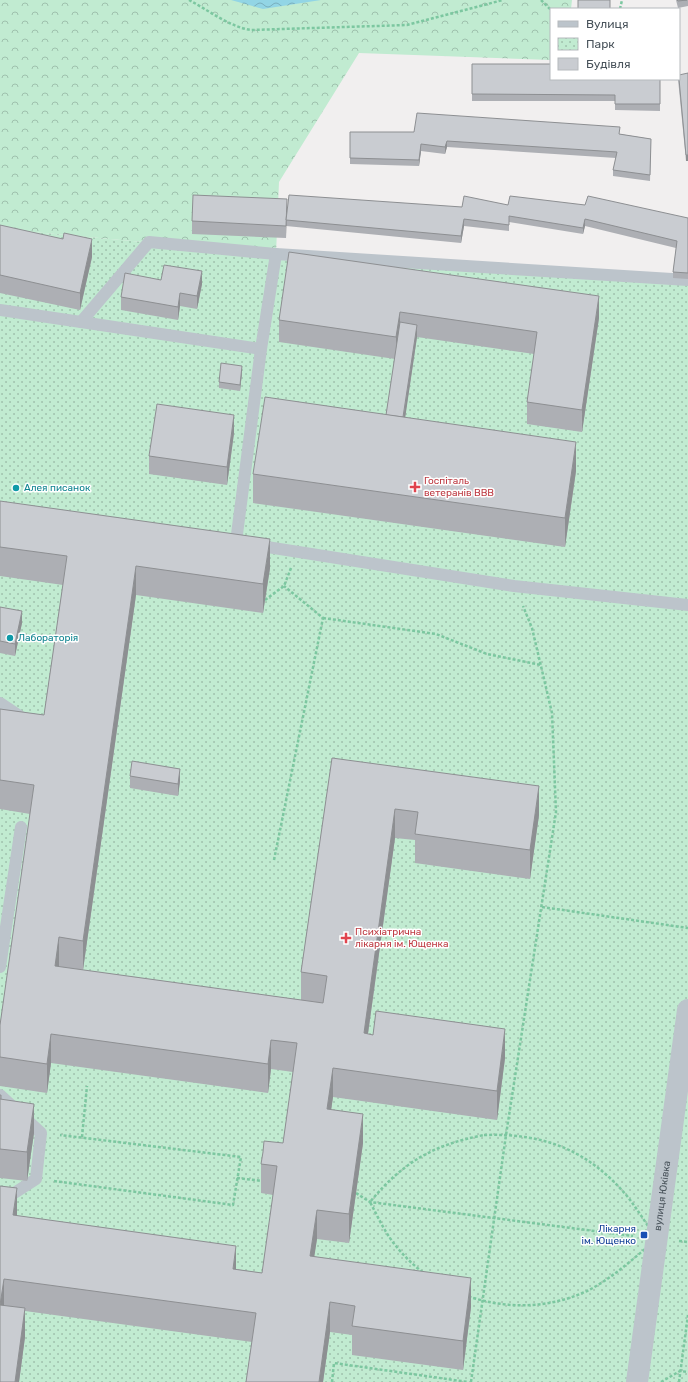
<svg xmlns="http://www.w3.org/2000/svg" width="688" height="1382" font-family="Rubik,sans-serif">
<defs>
<pattern id="forest-crowns" width="20" height="18" patternUnits="userSpaceOnUse"><rect width="20" height="18" fill="#c1ebd1"/><path d="M2 6a3 3 0 1 1 6 0M12 15a3 3 0 1 1 6 0" fill="none" stroke="#9fc1ad"/></pattern>
<pattern id="park-dots" width="8" height="8" patternUnits="userSpaceOnUse"><rect width="8" height="8" fill="#c1ebd1"/><path d="M2 2h.1M6 6h.1" fill="none" stroke="#9fc1ad" stroke-width="1.8" stroke-linecap="round"/></pattern>
<pattern id="water-waves" width="16" height="10" patternUnits="userSpaceOnUse"><rect width="16" height="10" fill="#92d5e5"/><path d="M0 5q4-4 8 0t8 0" fill="none" stroke="#79afbd"/></pattern>
</defs>
<rect width="100%" height="100%" fill="#f1efef"/>
<!-- forest -->
<polygon fill="url(#forest-crowns)" points="0,0 572,0 571,9 551,9 551,60 359,53 279,182 276,254 0,229"/>
<!-- park -->
<polygon fill="url(#park-dots)" points="0,229 276,254 688,280 688,1382 0,1382"/>
<!-- water -->
<polygon fill="url(#water-waves)" points="231,0 321,0 263,9"/>
<g fill="none" stroke-linecap="round" stroke-linejoin="round">
<!-- path -->
<g stroke="#7cc7a0" stroke-width="2.5" stroke-dasharray="3 2" stroke-linecap="butt">
<path d="M189,0C208,10 230,27 251,30L407,25L503,0"/>
<polyline points="541,0 551,10"/>
<polyline points="620,9 622,0"/>
<polyline points="265,600 284,586 291,568"/>
<polyline points="323,618 436,634 487,654 541,665"/>
<polyline points="274,860 323,618 284,586"/>
<polyline points="542,907 688,928"/>
<path d="M484,1135C544,1133 588,1150 627,1196C638,1210 647,1225 657,1239C635,1257 614,1277 589,1290C524,1322 440,1302 396,1246C385,1233 378,1217 370,1202C403,1162 433,1145 484,1135Z"/>
<polyline points="82,1137 87,1086"/>
<polyline points="237,1178 263,1181"/>
<polyline points="54,1181 233,1205 241,1157 60,1135"/>
<polyline points="356,1193 370,1202 633,1236"/>
<polyline points="679,1241 688,1242"/>
<polyline points="332,1382 334,1363 468,1382"/>
<polyline points="471,1382 506,1135 556,812 552,713 532,628 523,606"/>
<polyline points="661,1382 680,1371 688,1372"/>
<polyline points="679,1382 688,1315"/>
</g>
<!-- lane -->
<g stroke="#bcc4cb" stroke-width="12">
<polyline points="0,310 81,322 149,242 276,254 688,280"/>
<polyline points="81,322 261,349"/>
<polyline points="236,542 261,349 276,254"/>
<polyline points="254,545 514,586 688,605"/>
<polyline points="0,703 24,719"/>
<polyline points="0,967 21,827"/>
<polyline points="0,1095 41,1133 36,1179 5,1199 0,1199"/>
</g>
<!-- street -->
<path stroke="#bcc4cb" stroke-width="22" id="s1" d="M637,1382L688,1010"/>
</g>
<!-- wall -->
<g fill="#adafb4">
<polygon points="676,0 688,0 688,6 678,8"/>
<polygon points="472,64 551,79 660,79 660,111 615,110 615,101 472,101"/>
<polygon points="688,73 688,161 686,161 678,79"/>
<polygon points="350,132 620,134 651,139 650,181 613,176 613,170 616,158 447,147 445,154 421,151 419,166 350,164"/>
<polygon points="508,205 688,218 688,279 673,278 673,272 676,248 585,226 583,234 509,222 509,231 464,226 461,243 286,226 286,220 286,238 192,234 192,221 287,211 287,219"/>
<polygon points="0,225 92,257 80,310 0,293"/>
<polygon points="289,252 599,318 582,432 527,424 527,402 534,354 417,337 405,417 576,471 565,547 253,503 253,474 386,415 395,359 279,342 279,320"/>
<polygon points="161,280 202,284 197,309 180,306 178,320 121,310 121,297"/>
<polygon points="242,372 240,391 219,388 219,382"/>
<polygon points="234,433 227,485 149,474 149,456"/>
<polygon points="0,501 270,568 263,613 136,595 83,970 301,1000 301,972 332,758 539,815 530,879 415,863 415,840 395,838 368,1034 505,1058 497,1120 333,1097 331,1110 363,1143 349,1243 317,1239 314,1256 471,1307 463,1370 352,1355 352,1335 330,1332 323,1382 246,1382 252,1342 25,1311 25,1337 19,1382 0,1382 0,1186 17,1216 236,1269 262,1273 273,1195 261,1193 261,1164 283,1143 293,1072 271,1069 268,1093 51,1063 47,1093 0,1086 0,1025 30,814 0,809 0,709 44,715 63,585 0,576"/>
<polygon points="0,607 22,623 15,656 0,653"/>
<polygon points="130,776 180,781 178,796 130,788"/>
<polygon points="0,1095 1,1100 34,1133 27,1181 0,1178"/>
</g>
<!-- shaded-wall -->
<g fill="#8d8f92">
<polygon points="447,141 447,147 445,154 445,147"/>
<polygon points="421,144 421,151 419,166 419,160"/>
<rect x="686" y="155" width="2" height="6"/>
<polygon points="287,199 287,211 286,238 286,226"/>
<polygon points="464,219 464,226 461,243 461,236"/>
<polygon points="585,219 585,226 583,234 583,228"/>
<polygon points="92,239 92,257 80,310 80,293"/>
<polygon points="202,271 202,284 197,309 197,296"/>
<polygon points="180,293 180,306 178,320 178,307"/>
<polygon points="599,296 599,318 582,432 582,410"/>
<polygon points="400,312 400,335 396,359 396,337"/>
<polygon points="417,325 417,337 401,446 401,433"/>
<polygon points="242,366 242,372 240,391 240,385"/>
<polygon points="234,415 234,433 227,485 227,467"/>
<polygon points="576,442 576,471 565,547 565,518"/>
<polygon points="270,539 270,568 263,613 263,584"/>
<polygon points="136,566 136,595 83,970 83,941"/>
<polygon points="22,611 22,623 15,656 15,644"/>
<polygon points="180,769 180,781 178,796 178,784"/>
<polygon points="539,786 539,815 530,879 530,850"/>
<polygon points="395,809 395,838 364,1062 364,1033"/>
<polygon points="59,937 59,966 55,966"/>
<polygon points="505,1029 505,1058 497,1120 497,1091"/>
<polygon points="51,1034 51,1063 47,1093 47,1064"/>
<polygon points="271,1040 271,1069 268,1093 268,1064"/>
<polygon points="333,1068 333,1097 327,1138 327,1109"/>
<polygon points="34,1104 34,1133 27,1181 27,1152"/>
<polygon points="363,1114 363,1143 349,1243 349,1214"/>
<polygon points="17,1188 17,1217 13,1215"/>
<polygon points="317,1210 317,1239 310,1285 310,1256"/>
<polygon points="236,1246 236,1275 233,1269"/>
<polygon points="471,1278 471,1307 463,1370 463,1341"/>
<polygon points="4,1279 4,1308 0,1305"/>
<polygon points="330,1302 330,1332 323,1382 319,1382"/>
<polygon points="25,1308 25,1337 19,1382 15,1382"/>
</g>
<!-- building -->
<g fill="#c9ccd1" stroke="#8d8f92">
<rect x="578" y="0" width="32" height="9"/>
<polygon points="677,0 687,0 678,1"/>
<polygon points="472,64 551,64 551,79 660,79 660,104 615,104 615,95 472,94"/>
<polygon points="688,73 688,155 686,155 679,79 679,75"/>
<polygon points="417,113 620,127 619,134 651,139 650,175 613,170 617,152 447,141 445,147 421,144 419,160 350,158 350,132 414,132"/>
<polygon points="193,195 287,199 286,226 192,221"/>
<polygon points="289,195 462,207 464,196 508,205 510,196 585,205 588,196 688,218 688,273 673,272 677,241 585,219 583,228 509,216 509,225 464,219 461,236 286,220"/>
<polygon points="0,225 63,239 64,233 92,239 80,293 0,275"/>
<polygon points="289,252 599,296 582,410 527,402 537,332 400,312 396,337 279,320"/>
<polygon points="164,265 202,271 197,296 180,293 178,307 121,297 125,273 161,280"/>
<polygon points="400,322 417,325 403,417 386,415"/>
<polygon points="221,363 242,366 240,385 219,382"/>
<polygon points="265,397 576,442 565,518 253,474"/>
<polygon points="157,404 234,415 227,467 149,456"/>
<polygon points="0,501 270,539 263,584 136,566 83,941 59,937 55,966 323,1003 327,976 301,972 332,758 539,786 530,850 415,834 418,812 395,809 364,1033 373,1035 376,1011 505,1029 497,1091 333,1068 327,1109 363,1114 349,1214 317,1210 310,1256 471,1278 463,1341 352,1326 355,1306 330,1302 319,1382 246,1382 256,1313 4,1279 0,1305 25,1308 15,1382 0,1382 0,1186 17,1188 13,1215 236,1246 233,1269 262,1273 277,1166 261,1164 263,1152 264,1141 283,1143 297,1043 271,1040 268,1064 51,1034 47,1064 0,1057 0,1025 34,785 0,780 0,709 44,715 67,556 0,547"/>
<polygon points="0,607 22,611 15,644 0,641"/>
<polygon points="132,761 180,769 178,784 130,776"/>
<polygon points="0,1095 1,1095 1,1100 0,1099"/>
<polygon points="0,1099 34,1104 27,1152 0,1149"/>
</g>
<!-- markers -->
<g fill="#e0444e" stroke="#fff" stroke-width="1.5">
<path d="M413 481h4v4h4v4h-4v4h-4v-4h-4v-4h4z"/>
<path d="M344 932h4v4h4v4h-4v4h-4v-4h-4v-4h4z"/>
</g>
<g fill="#0f9aa8" stroke="#fff" stroke-width="1.5">
<circle cx="16" cy="488" r="4"/>
<circle cx="10" cy="638" r="4"/>
</g>
<rect fill="#1a4fb4" stroke="#fff" stroke-width="1.5" x="640" y="1231" width="8" height="8" rx="2"/>
<g text-anchor="middle" dominant-baseline="central" stroke-width="3" stroke-linejoin="round" paint-order="stroke">
<!-- health labels -->
<g font-size="10" fill="#be3a42" stroke="#fff" text-anchor="start">
<text x="424" y="481">Госпіталь<tspan x="424" dy="12">ветеранів ВВВ</tspan></text>
<text x="355" y="932">Психіатрична<tspan x="355" dy="12">лікарня ім. Ющенка</tspan></text>
</g>
<!-- culture labels -->
<g font-size="10" fill="#0d838f" stroke="#fff" text-anchor="start">
<text x="24" y="488">Алея писанок</text>
<text x="18" y="638">Лабораторія</text>
</g>
<!-- street labels -->
<g font-size="10" fill="#49535b" stroke="#fff">
<text stroke="none"><textPath href="#s1" startOffset="188">вулиця Юківка</textPath></text>
</g>
<!-- transit labels -->
<g font-size="10" fill="#164399" stroke="#fff" text-anchor="end">
<text x="636" y="1229">Лікарня<tspan x="636" dy="12">ім. Ющенко</tspan></text>
</g>
</g>
<!-- legend -->
<rect x="550" y="8" width="130" height="72" fill="#ffffff" stroke="#b6babd"/>
<rect x="558" y="21" width="20" height="6" fill="#bcc4cb" stroke="#b6babd"/>
<text x="586" y="28" font-size="12" fill="#49535b">Вулиця</text>
<rect x="558" y="38" width="20" height="12" fill="url(#park-dots)" stroke="#b6babd"/>
<text x="586" y="48" font-size="12" fill="#49535b">Парк</text>
<rect x="558" y="58" width="20" height="12" fill="#c9ccd1" stroke="#b6babd"/>
<text x="586" y="68" font-size="12" fill="#49535b">Будівля</text>
</svg>
